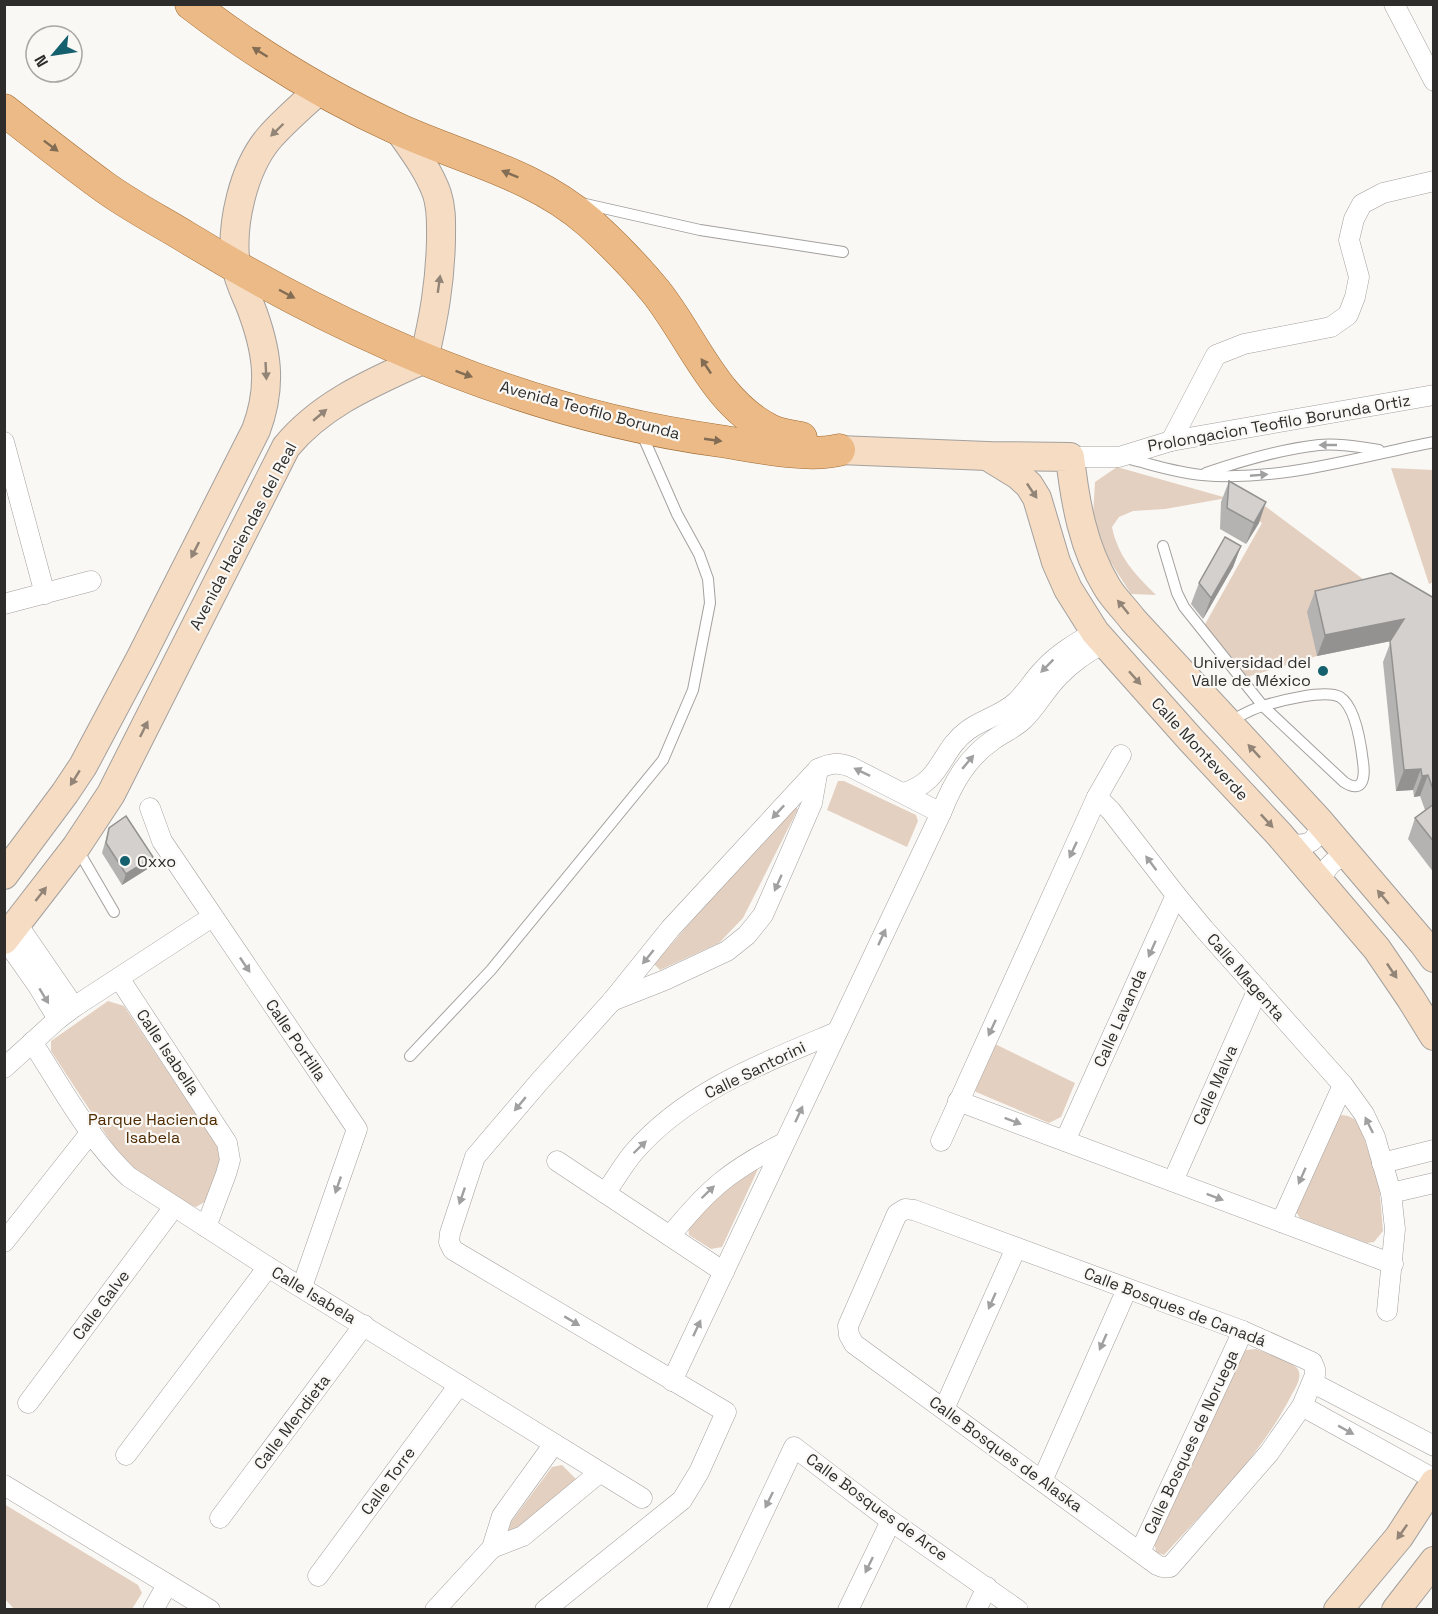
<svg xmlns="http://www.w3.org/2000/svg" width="1438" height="1614" font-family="'Space Grotesk',sans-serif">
<rect width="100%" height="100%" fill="#faf8f5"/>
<!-- green -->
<g fill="#e4d0c0">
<path d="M1117,467L1227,498L1165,509L1133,511L1119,517L1112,527C1118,557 1135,574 1156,595L1131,594L1108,558L1093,516L1095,482Z"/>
<polygon points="1391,468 1433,470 1433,582 1429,584"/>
<polygon points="1265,506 1383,594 1317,656 1247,677 1204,626 1262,523 1256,519"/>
<polygon points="838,781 844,781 916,815 918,821 907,847 827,810"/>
<polygon points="793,805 798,809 743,918 719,943 660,970 654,964"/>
<polygon points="108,1001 124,1006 220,1150 220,1162 208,1200 196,1207 178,1201 124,1162 51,1051 51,1041"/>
<polygon points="991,1042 1075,1083 1061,1117 1049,1123 976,1092 972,1084"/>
<polygon points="1342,1115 1348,1116 1356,1120 1362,1132 1379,1184 1383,1231 1374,1242 1367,1243 1300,1218 1296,1212 1335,1119"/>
<polygon points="751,1166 758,1169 722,1247 711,1249 689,1235 688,1226"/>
<path d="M1256,1349C1266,1353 1297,1362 1299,1372C1301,1381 1294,1390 1290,1398C1259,1457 1209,1506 1164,1555L1156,1552L1154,1541L1241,1356L1246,1350Z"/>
<polygon points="562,1465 576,1479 572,1488 515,1535 509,1534 508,1526 552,1467"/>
<polygon points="4,1504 138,1585 142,1593 132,1609 14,1609 5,1599"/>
</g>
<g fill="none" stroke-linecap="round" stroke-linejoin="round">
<defs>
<g id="service">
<polyline points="581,203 700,230 843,252"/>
<path d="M1125,458C1151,464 1176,473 1202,475C1280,482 1358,457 1434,442"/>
<path d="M1206,473C1241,461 1282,449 1319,445C1338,443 1359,447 1379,450"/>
<path d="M1163,546L1177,593L1184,607L1263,706L1344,782C1364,795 1365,776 1363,762C1361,745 1356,707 1340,697C1325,689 1279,701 1263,706C1251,709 1240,716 1229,722"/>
<polyline points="78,850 114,912"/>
<polyline points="410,1056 491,970 663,760 693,690 710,603 708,579 699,554 677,514 641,432"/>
</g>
<g id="minor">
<polyline points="1394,4 1434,81"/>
<polyline points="1171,441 1216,355 1244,344 1331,327 1348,315 1355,297 1359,277 1349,240 1354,219 1362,204 1383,193 1434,181"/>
<polyline points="4,442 45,594"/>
<polyline points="1070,457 1119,457 1171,441 1434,395"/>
<polyline points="4,604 91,581"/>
<path d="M904,793C944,780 939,751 968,730C983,719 1002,715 1016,702C1026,693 1033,680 1043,670C1057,654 1076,643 1095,632"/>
<polyline points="1097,797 1111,811 1176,895 1204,929 1343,1085 1364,1114 1375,1137 1391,1193 1395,1229 1387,1311"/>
<polyline points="150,808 162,841 357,1129 302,1287"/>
<path d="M1288,844C1308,846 1319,843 1319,821"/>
<path d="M1322,884C1324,868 1332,860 1347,855"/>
<polyline points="17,924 74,1007"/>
<polyline points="5,939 38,986 58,1019"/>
<polyline points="119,978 227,1143 230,1160 226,1174 206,1227"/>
<polyline points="612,1001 665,980 727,951 747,935 763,915 786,863 812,803 818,769"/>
<path d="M32,1042C61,1086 90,1141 129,1177L268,1267L642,1498"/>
<polyline points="4,1068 58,1019 74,1007 212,917"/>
<polyline points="958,1101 1393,1264"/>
<polyline points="941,1141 1097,797 1121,755"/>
<polyline points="1065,1141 1176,895"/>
<polyline points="557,1161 724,1272"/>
<polyline points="1382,1163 1434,1150"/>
<polyline points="1173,1181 1258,989"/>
<path d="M605,1193C615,1180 623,1165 634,1152C687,1091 765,1062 837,1032"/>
<polyline points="1391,1193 1434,1183"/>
<polygon points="905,1209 914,1210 1243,1331 1312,1362 1315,1369 1315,1375 1302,1406 1269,1453 1170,1567 1162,1567 1157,1565 854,1344 849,1335 848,1326 897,1214"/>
<polyline points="1281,1222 1343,1085"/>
<path d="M670,1236C708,1189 730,1170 784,1143"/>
<polyline points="4,1242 91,1132"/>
<path d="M672,1381L941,813C953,783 966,759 993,740C1004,732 1015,728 1024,719C1037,706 1046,689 1059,676C1072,662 1087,653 1103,643"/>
<polyline points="1313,1383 1434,1446"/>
<polyline points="28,1403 174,1207"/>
<polyline points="1302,1406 1434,1479"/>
<polyline points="944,1409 1016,1248"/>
<polyline points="126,1455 268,1267"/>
<polyline points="1042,1481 1127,1289"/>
<polyline points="4,1485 210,1610"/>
<polyline points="220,1518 364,1325"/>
<polyline points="492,1548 523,1536 599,1473"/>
<polyline points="1140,1552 1243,1331"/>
<polyline points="318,1576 459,1385"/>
<polyline points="153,1610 167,1585"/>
<polyline points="435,1610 492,1548 502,1516 554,1444"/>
<path d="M545,1610L682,1500L699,1472L726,1412L453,1250L449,1242L450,1233L475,1157L539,1082L612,1001L670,929L818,769C830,763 838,762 851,767L941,813"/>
<polyline points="717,1610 794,1447 891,1521 1018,1610"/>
<polyline points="848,1610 891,1521"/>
<polyline points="976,1610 987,1587"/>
</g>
<g id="secondary">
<path d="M839,450L987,456L1070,457C1075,502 1083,548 1107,587C1114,599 1125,609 1133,620L1319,821L1423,943L1434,958"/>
<polyline points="987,456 1018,475 1029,485 1037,498 1056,562 1068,589 1095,632 1191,740 1279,834 1377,949 1411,999 1434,1036"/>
<path d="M4,875L65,793L83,766L141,657L256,430C273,385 267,349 250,305C245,293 238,279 236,266C230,226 243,168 270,137C285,120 303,105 320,89"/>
<path d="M4,940L76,847L111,794L286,447C322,403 374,382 424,359C434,317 440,283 441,240C441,224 442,209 437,194C429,171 413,150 399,130"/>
<polyline points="1338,1610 1399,1537 1434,1483"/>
<polyline points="1396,1610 1434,1561"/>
</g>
<g id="primary">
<path d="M191,4C255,53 327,97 400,130C465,159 536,175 590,223C611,242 638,270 656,292C692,337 715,403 770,430C780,435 791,436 801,438"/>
<path d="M4,110C37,136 70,162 103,186C129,205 158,220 186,237C348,336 530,415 720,441C754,446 806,458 839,450"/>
</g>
</defs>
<!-- service casing -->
<use href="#service" stroke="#a3a09e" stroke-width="12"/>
<!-- minor casing -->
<use href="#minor" stroke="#a3a09e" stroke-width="21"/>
<!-- secondary casing -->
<use href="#secondary" stroke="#a3a09e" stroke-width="30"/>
<!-- primary casing -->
<use href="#primary" stroke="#a06b32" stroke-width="33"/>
<!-- service -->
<use href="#service" stroke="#fff" stroke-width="10"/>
<!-- minor -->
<use href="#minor" stroke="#fff" stroke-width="20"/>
<!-- secondary -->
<use href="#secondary" stroke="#f5dcc2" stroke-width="28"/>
<!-- primary -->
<use href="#primary" stroke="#ebba86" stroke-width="32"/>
</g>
<!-- wall -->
<g fill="#b5b3b1">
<polygon points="1229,481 1259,523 1246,544 1220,529 1221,502"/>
<polygon points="1241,546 1233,567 1203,619 1191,604 1199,583"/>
<polygon points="1315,591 1434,598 1434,873 1408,839 1415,818 1425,810 1420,796 1414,797 1413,790 1396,791 1383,662 1391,641 1317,656 1307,612"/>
<polygon points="109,828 149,868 122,885 102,853"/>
</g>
<!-- shaded-wall -->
<g fill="#949290">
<polygon points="1266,502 1259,523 1246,544 1254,523"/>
<polygon points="1241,546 1233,567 1203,619 1211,598"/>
<polygon points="1404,619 1396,640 1317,656 1325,635"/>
<polygon points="1421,769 1413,790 1396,791 1404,770"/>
<polygon points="1428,775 1420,796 1414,797 1422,776"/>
<polygon points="153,857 149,868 122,885 126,874"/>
</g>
<!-- building -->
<g fill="#d3d0ce" stroke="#949290" stroke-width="1.5">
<polygon points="1229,481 1266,502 1254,523 1227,508"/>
<polygon points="1225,537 1241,546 1211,598 1199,583"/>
<polygon points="1391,573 1434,598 1434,792 1428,775 1422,776 1421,769 1404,770 1390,641 1404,619 1325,635 1315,591"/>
<polygon points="1434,804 1434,842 1415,818"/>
<polygon points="126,816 153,857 126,874 106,843 109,828"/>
</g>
<!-- one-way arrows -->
<defs><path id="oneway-solid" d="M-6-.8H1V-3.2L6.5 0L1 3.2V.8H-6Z" transform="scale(1.5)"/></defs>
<g fill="#836c54">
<use href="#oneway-solid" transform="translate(260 52) rotate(-148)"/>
<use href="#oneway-solid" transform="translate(51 146) rotate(37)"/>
<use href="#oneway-solid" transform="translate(510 174) rotate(-158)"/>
<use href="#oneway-solid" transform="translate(287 294) rotate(28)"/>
<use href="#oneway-solid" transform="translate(706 366) rotate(-124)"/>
<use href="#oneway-solid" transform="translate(464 374) rotate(20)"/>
<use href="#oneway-solid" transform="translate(713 440) rotate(8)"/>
</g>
<g fill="#928477">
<use href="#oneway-solid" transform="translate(277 130) rotate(136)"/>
<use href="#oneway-solid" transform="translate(439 284) rotate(-82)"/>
<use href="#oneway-solid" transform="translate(266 371) rotate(87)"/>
<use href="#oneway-solid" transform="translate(320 415) rotate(-40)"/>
<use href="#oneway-solid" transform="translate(1032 491) rotate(56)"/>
<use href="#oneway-solid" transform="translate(195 550) rotate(117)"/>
<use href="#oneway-solid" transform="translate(1123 607) rotate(-129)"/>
<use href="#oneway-solid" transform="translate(1135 678) rotate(48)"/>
<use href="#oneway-solid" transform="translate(144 729) rotate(-64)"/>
<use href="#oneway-solid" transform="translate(1254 751) rotate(-133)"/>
<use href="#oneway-solid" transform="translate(75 778) rotate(122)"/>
<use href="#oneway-solid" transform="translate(1267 821) rotate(47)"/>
<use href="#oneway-solid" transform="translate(41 894) rotate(-52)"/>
<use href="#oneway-solid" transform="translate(1383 897) rotate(-130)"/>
<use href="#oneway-solid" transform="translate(1392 971) rotate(56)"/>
<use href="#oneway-solid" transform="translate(1402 1532) rotate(125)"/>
</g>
<g fill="#a1a0a0">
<use href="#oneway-solid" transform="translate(1328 445) rotate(180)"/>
<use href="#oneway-solid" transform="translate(1259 475) rotate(-5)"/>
<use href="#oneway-solid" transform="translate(1047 666) rotate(135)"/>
<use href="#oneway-solid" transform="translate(968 762) rotate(-50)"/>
<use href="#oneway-solid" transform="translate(862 772) rotate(-154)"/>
<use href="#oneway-solid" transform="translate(778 812) rotate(133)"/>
<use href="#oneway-solid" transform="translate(1073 850) rotate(115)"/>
<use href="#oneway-solid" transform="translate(1151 863) rotate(-127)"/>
<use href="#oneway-solid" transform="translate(778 883) rotate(114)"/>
<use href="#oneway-solid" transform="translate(882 937) rotate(-65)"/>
<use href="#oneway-solid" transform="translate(1152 949) rotate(114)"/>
<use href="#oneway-solid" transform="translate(648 957) rotate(129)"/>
<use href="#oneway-solid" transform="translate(245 965) rotate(56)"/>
<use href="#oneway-solid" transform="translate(44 996) rotate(59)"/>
<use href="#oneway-solid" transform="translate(992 1028) rotate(115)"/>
<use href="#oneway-solid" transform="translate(520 1104) rotate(130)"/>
<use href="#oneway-solid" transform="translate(799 1114) rotate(-65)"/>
<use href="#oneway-solid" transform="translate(1013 1121) rotate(21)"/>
<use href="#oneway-solid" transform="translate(1369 1125) rotate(-116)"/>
<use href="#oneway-solid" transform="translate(640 1147) rotate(-44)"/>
<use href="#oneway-solid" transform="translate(1302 1176) rotate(114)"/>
<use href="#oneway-solid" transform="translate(338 1185) rotate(109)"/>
<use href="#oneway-solid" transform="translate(708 1192) rotate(-44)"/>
<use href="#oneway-solid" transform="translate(462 1196) rotate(109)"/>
<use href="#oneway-solid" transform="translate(1215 1197) rotate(21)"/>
<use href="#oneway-solid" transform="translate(992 1301) rotate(114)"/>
<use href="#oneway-solid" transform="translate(572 1321) rotate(31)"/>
<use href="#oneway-solid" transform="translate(697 1328) rotate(-65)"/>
<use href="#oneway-solid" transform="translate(1103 1342) rotate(114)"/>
<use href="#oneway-solid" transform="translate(1346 1430) rotate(29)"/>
<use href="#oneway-solid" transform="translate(769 1500) rotate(116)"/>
<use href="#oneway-solid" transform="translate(869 1565) rotate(116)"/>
</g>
<!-- markers -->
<g fill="#15606e" stroke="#faf8f5" stroke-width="2">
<circle cx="1323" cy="671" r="6"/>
<circle cx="125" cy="861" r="6"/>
</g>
<g text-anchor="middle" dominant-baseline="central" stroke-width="4.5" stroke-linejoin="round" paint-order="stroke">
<!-- street labels -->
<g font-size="16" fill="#2e2d2c" stroke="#faf8f5">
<text transform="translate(590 410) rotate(15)">Avenida Teofilo Borunda</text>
<text transform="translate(1279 423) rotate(-10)">Prolongacion Teofilo Borunda Ortiz</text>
<text transform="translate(243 536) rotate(-62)">Avenida Haciendas del Real</text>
<text transform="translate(1200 749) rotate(47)">Calle Monteverde</text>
<text transform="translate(1246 977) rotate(49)">Calle Magenta</text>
<text transform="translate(1120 1018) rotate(-66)">Calle Lavanda</text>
<text transform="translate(296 1040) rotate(56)">Calle Portilla</text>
<text transform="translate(168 1052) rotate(56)">Calle Isabella</text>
<text transform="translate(755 1070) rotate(-26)">Calle Santorini</text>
<text transform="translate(1215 1085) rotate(-66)">Calle Malva</text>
<text transform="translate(314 1295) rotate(31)">Calle Isabela</text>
<text transform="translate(101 1305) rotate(-53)">Calle Galve</text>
<text transform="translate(1175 1307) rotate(21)">Calle Bosques de Canadá</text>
<text transform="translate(292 1422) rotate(-53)">Calle Mendieta</text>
<text transform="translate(1191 1442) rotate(-65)">Calle Bosques de Noruega</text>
<text transform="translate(1006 1454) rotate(36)">Calle Bosques de Alaska</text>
<text transform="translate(388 1481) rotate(-54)">Calle Torre</text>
<text transform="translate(877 1507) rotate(36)">Calle Bosques de Arce</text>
</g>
<!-- poi labels -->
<g font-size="16" fill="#2e2d2c" stroke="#faf8f5" text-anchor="end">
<text x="1311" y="662">Universidad del<tspan x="1311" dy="18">Valle de México</tspan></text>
<text x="137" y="861" text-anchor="start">Oxxo</text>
</g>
<!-- park labels -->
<g font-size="16" fill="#4e2a00" stroke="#faf8f5">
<text x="153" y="1119">Parque Hacienda<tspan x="153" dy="18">Isabela</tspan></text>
</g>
</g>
<!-- border -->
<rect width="1438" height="1614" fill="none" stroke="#2e2d2c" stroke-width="12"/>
<!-- north arrow -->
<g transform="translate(54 54) rotate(241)"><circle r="28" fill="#faf8f5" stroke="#a8a7a5" stroke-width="1.5"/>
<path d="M0-4.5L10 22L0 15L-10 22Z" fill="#15606e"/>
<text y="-9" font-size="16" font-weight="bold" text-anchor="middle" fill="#2e2d2c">N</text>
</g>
</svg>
